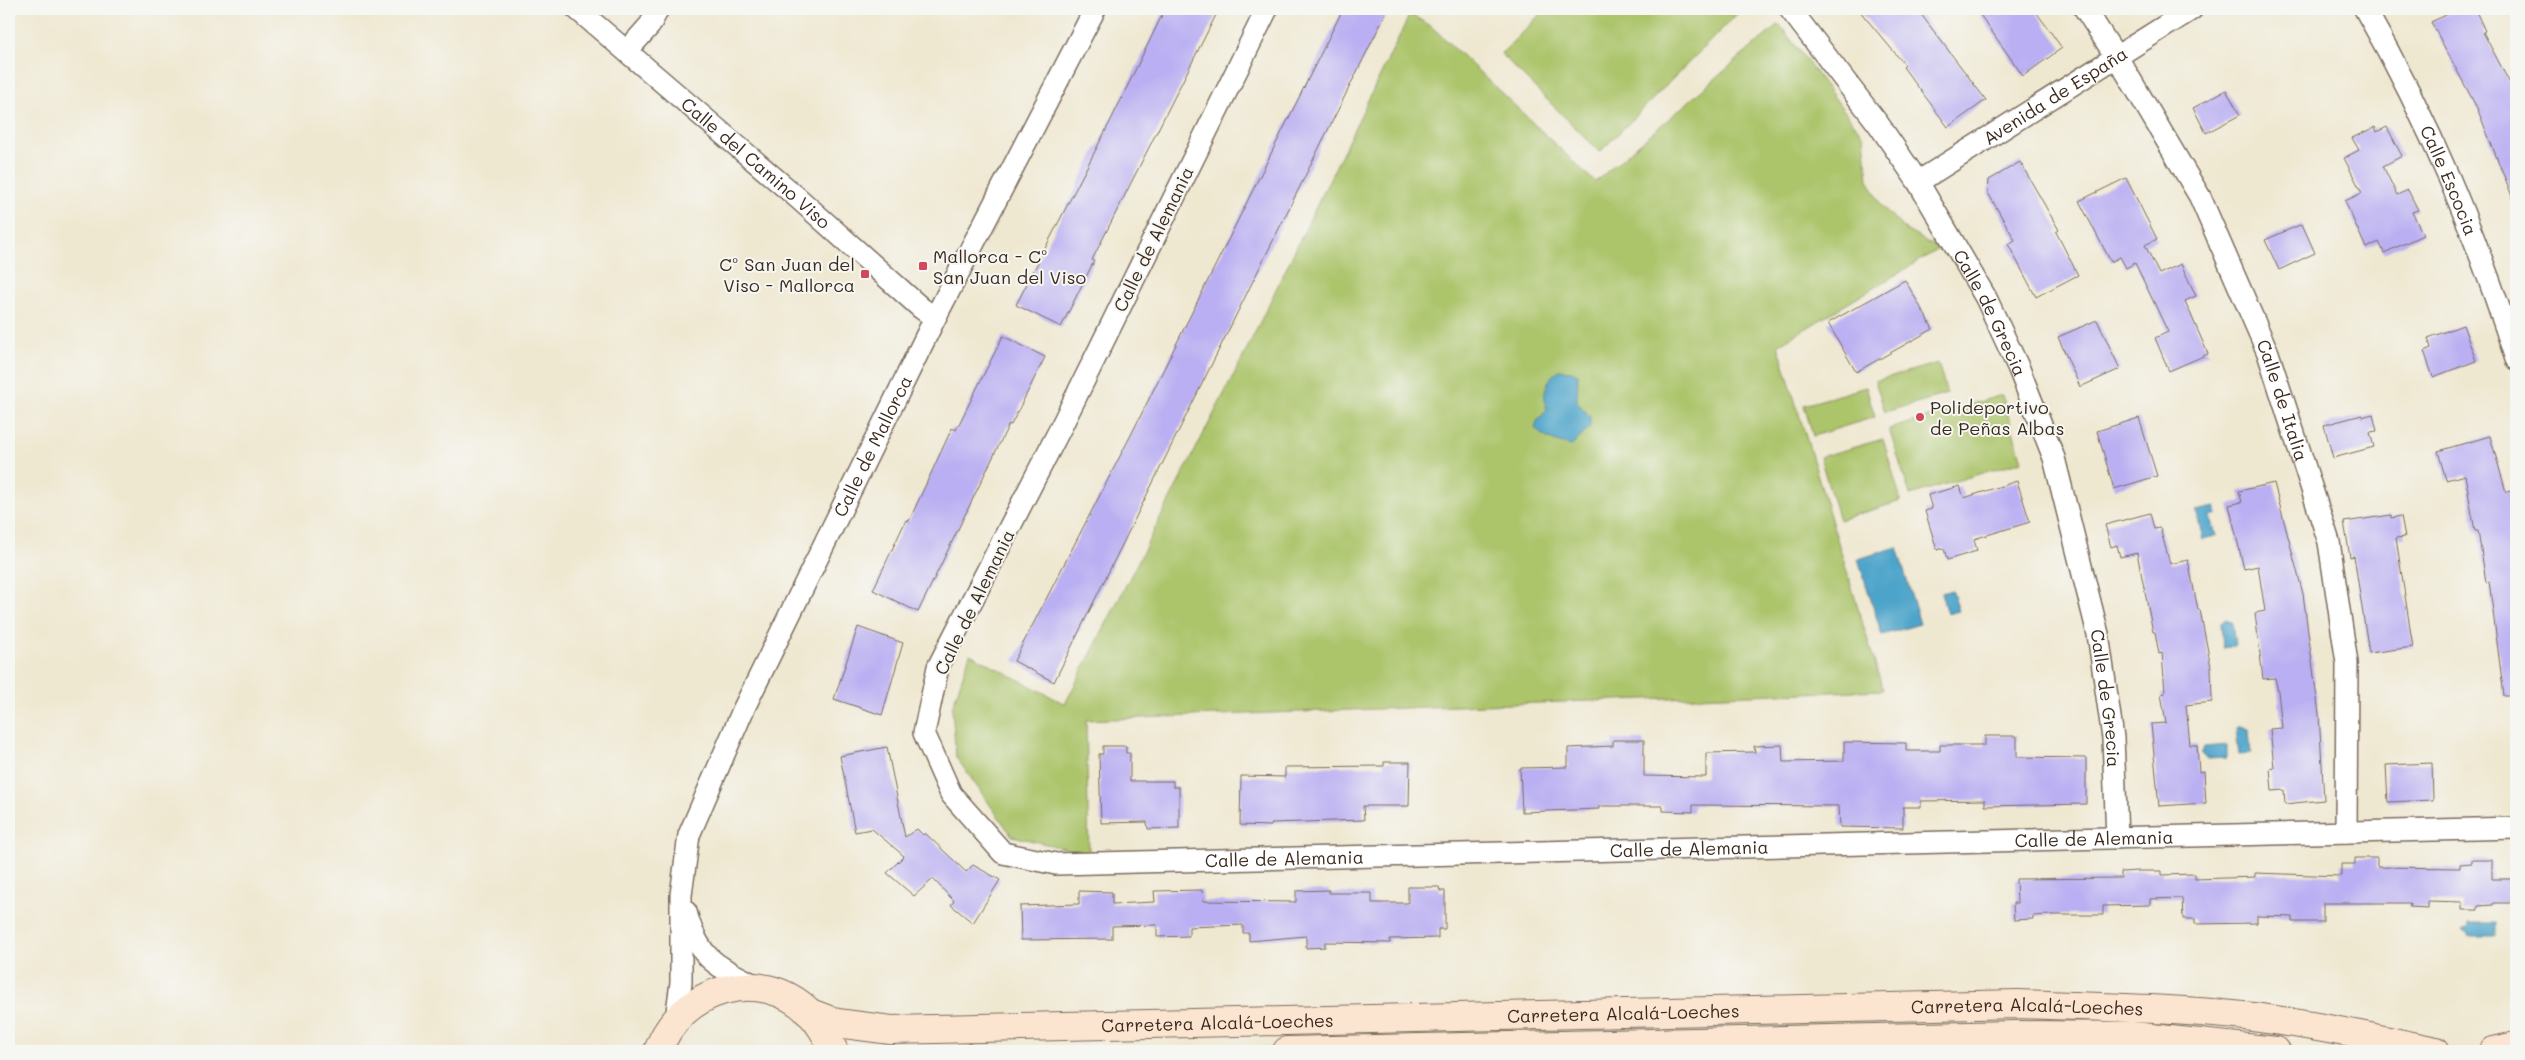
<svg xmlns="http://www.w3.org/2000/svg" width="2525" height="1060" font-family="Mali,sans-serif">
<rect width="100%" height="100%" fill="#f6f6f2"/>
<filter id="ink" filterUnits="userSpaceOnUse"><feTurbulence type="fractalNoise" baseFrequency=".02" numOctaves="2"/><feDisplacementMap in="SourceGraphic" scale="10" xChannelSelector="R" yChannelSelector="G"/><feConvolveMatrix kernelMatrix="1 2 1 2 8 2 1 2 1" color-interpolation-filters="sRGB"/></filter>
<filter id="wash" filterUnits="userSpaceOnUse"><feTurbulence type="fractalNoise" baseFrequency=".0096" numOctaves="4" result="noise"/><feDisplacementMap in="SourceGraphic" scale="20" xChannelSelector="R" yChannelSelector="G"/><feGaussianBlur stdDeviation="1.12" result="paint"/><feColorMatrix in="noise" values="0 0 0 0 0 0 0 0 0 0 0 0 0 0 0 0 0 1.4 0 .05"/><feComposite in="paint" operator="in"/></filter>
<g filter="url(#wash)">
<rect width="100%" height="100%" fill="#efe8d1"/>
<!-- green -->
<g fill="#acc46a" stroke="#747744">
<polygon points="1545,9 1737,9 1740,11 1600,152 1501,54"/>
<polygon points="1410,14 1432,27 1595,182 1779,24 1864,137 1868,180 1881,205 1904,229 1939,249 1778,345 1883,690 1086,720 1089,854 1012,836 956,757 952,708 970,654 1065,704 1244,355"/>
<polygon points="1938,363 1947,394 1885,412 1875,381"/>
<polygon points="1866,387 1875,417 1813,436 1804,405"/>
<polygon points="2002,395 2022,461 1910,495 1889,429"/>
<polygon points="1883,439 1901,501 1839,520 1820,457"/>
</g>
<!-- water -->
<g fill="#4da4ca" stroke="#446774">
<path d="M1559,370L1571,371L1578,374L1577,402L1590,417V427L1572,446C1560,444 1542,438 1535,428L1537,421L1547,410C1542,394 1545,380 1559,370Z"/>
<polygon points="2215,507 2217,514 2211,516 2216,536 2203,539 2196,511"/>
<polygon points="1897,547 1920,624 1882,635 1858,559"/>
<polygon points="1952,590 1959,611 1947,614 1941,593"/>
<polygon points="2226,619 2232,622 2235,646 2223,648 2221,623"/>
<polygon points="2241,726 2249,729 2251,754 2239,755 2236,728"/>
<polygon points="2227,745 2227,758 2206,759 2201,754 2204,747"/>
<polygon points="2469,923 2496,923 2496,936 2469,936 2469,933 2463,930 2469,926"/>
</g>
<g id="blocks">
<!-- building -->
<g fill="#baaff2">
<polygon points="1165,9 1219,9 1092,260 1094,261 1061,327 1016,305 1111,120"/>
<polygon points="1343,9 1388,9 1054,682 1014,661 1132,433"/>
<polygon points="1858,9 1917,9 1986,100 1948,127 1903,67 1905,65"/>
<polygon points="1976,9 2034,9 2062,48 2023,76"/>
<polygon points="2459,9 2475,9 2485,31 2483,32 2516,95 2516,206 2477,108 2431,22"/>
<polygon points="2226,90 2240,115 2206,133 2193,108"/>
<polygon points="2375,127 2377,132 2387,127 2402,156 2383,166 2397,195 2408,190 2418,210 2412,212 2423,235 2384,253 2379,242 2366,248 2345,201 2362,193 2344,158 2359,150 2352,138"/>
<polygon points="2020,162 2059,230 2056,232 2078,275 2036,297 2008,244 2015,240 1988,193 1989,180"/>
<polygon points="2126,178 2157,239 2145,245 2159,274 2181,264 2196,296 2185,301 2208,354 2169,371 2155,338 2168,332 2135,263 2126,268 2120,257 2111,262 2079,201"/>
<polygon points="2302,224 2315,253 2279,270 2265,240"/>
<polygon points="1905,280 1933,329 1856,372 1828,323"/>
<polygon points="2097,320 2120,369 2080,387 2058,337"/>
<polygon points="2463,325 2476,361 2433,377 2424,351 2431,348 2428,338"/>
<polygon points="1003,336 1045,357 1011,425 1009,424 918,612 873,590 906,520 909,521 952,428 956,430"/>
<polygon points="2373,414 2377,431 2370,432 2374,447 2333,458 2324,425 2362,415 2362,417"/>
<polygon points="2139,418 2157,476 2114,489 2097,431"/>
<polygon points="2490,436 2506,492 2516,490 2516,696 2504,696 2489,581 2486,582 2478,531 2475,531 2465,475 2446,480 2438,451"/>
<polygon points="2017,481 2030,522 1974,539 1977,551 1947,560 1944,548 1937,550 1925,511 1932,509 1928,495 1960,486 1964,498"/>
<polygon points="2274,483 2303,594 2319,714 2324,800 2285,804 2284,790 2272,791 2270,768 2274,767 2270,729 2282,728 2278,691 2275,678 2263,679 2255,613 2265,611 2258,566 2244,569 2229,505 2242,502 2239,491"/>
<polygon points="2150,513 2154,529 2160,528 2170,564 2188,560 2198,610 2200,610 2211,667 2212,702 2186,705 2190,745 2197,745 2199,772 2204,771 2206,803 2159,806 2151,724 2166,723 2161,694 2165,693 2162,653 2159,654 2155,632 2153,632 2137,553 2120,557 2117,545 2111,547 2105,525"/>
<polygon points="2391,515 2391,518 2401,516 2405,537 2396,538 2413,647 2369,653 2354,556 2350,557 2344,522"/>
<polygon points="858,627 903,643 882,715 834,699"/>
<polygon points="1985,736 2017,736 2017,757 2086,758 2086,804 1985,806 1985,800 1921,801 1921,807 1903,807 1903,828 1840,827 1839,806 1693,805 1693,812 1663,811 1663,806 1599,806 1599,809 1522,812 1520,768 1568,767 1568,748 1613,746 1613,740 1644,740 1644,776 1706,777 1706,753 1755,752 1754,746 1782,745 1783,762 1844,761 1844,742 1906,743 1906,751 1940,751 1940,745 1985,745"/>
<polygon points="1103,746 1126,746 1126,753 1130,753 1130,781 1173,781 1173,787 1179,787 1179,828 1148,829 1147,822 1101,823 1099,754 1103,754"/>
<polygon points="887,747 905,837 917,829 923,835 925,833 966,872 973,865 1000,880 973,923 951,905 954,901 933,879 914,896 887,873 904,856 872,829 855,832 840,756"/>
<polygon points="1384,762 1410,762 1409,806 1363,806 1364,820 1272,823 1271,826 1240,825 1241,776 1285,777 1285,767 1384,766"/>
<polygon points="2432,763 2433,800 2388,802 2386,765"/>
<polygon points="2355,858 2377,858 2377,867 2460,868 2460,864 2472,863 2472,860 2492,860 2492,879 2516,879 2516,903 2493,903 2493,905 2478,906 2478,910 2462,910 2462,902 2428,901 2428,908 2409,907 2410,903 2323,903 2323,922 2293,922 2293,917 2257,916 2257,923 2195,924 2195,919 2183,919 2182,898 2150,899 2150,905 2103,906 2103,915 2049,915 2033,916 2033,919 2014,920 2013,903 2017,903 2016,879 2121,878 2121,872 2138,871 2162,871 2162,875 2195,874 2195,879 2255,877 2255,873 2341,876 2341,864 2355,864"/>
<polygon points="1408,887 1439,887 1440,891 1445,891 1445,929 1438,929 1438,938 1390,939 1390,943 1325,942 1325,947 1306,948 1306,936 1249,941 1249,933 1243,933 1243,925 1189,927 1189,936 1157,937 1157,925 1112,926 1112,939 1021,940 1020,906 1079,904 1079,891 1112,892 1112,904 1155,902 1154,891 1202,890 1203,901 1296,902 1296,891 1329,890 1329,893 1372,893 1372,903 1408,903"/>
</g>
</g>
</g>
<g filter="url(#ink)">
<use href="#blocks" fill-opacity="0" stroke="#7a6c5d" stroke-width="1"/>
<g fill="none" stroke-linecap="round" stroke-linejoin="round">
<defs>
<g id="minor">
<path id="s1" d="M577,9L799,199L921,308L935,318"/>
<path id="s2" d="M1267,9L1061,427L938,667L924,733L951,794L1003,853L1056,864L2516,828"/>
<path id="s3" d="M1790,9L1879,125L1918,182L1986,298L2019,369L2054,458L2098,634L2113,738L2117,838"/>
<path id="s4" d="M2085,9L2126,72L2200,197L2268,353L2329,542L2347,663L2346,832"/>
<path id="s5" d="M2365,9C2430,123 2476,234 2516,359"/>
<polyline points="627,51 650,25 658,9"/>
<path id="s6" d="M1918,182L2192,9"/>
<path d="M686,912C700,962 716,965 760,988"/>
<path id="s7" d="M676,1019L681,983V895L689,835L744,708L935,318L1095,9"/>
</g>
<g id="secondary">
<path id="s8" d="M808,1012L837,1023L891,1030L2018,1004C2097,1007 2175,1008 2253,1017C2315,1025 2376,1038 2436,1051"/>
<path d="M658,1051C680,989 760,964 809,1012C821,1024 827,1037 834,1051"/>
<polyline points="1287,1051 2015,1035 2132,1036 2276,1051"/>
<polyline points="2494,1051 2516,1046"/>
</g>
</defs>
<!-- minor casing -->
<use href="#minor" stroke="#7a6c5d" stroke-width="24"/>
<!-- secondary casing -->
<use href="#secondary" stroke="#7a6c5d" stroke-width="30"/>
<!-- minor -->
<use href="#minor" stroke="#fff" stroke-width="21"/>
<!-- secondary -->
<use href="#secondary" stroke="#fce5d0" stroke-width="28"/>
</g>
</g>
<!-- markers -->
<g fill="#d1495b" stroke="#f6f6f2" stroke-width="2">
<rect x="918" y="261" width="10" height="10" rx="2.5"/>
<rect x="860" y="269" width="10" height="10" rx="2.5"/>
<circle cx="1920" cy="417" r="5"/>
</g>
<g text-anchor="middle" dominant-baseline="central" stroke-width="4" stroke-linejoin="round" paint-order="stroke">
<!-- street labels -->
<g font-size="18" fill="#3b2a1e" stroke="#f6f6f2">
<text stroke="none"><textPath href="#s6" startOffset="162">Avenida de España</textPath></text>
<text stroke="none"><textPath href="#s1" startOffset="236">Calle del Camino Viso</textPath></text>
<text stroke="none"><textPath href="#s5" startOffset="191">Calle Escocia</textPath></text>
<text transform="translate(1153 239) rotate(-64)">Calle de Alemania</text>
<text stroke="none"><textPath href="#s3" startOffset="365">Calle de Grecia</textPath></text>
<text stroke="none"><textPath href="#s4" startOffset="440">Calle de Italia</textPath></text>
<text stroke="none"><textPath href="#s7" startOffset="615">Calle de Mallorca</textPath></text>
<text transform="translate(974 602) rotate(-64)">Calle de Alemania</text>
<text stroke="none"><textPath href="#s3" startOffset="770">Calle de Grecia</textPath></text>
<text stroke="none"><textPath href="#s2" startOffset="2041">Calle de Alemania</textPath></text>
<text stroke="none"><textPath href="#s2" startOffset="1636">Calle de Alemania</textPath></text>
<text stroke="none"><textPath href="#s2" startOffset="1231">Calle de Alemania</textPath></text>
<text stroke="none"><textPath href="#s8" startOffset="1222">Carretera Alcalá-Loeches</textPath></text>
<text stroke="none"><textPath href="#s8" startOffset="818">Carretera Alcalá-Loeches</textPath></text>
<text stroke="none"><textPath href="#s8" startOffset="412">Carretera Alcalá-Loeches</textPath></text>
</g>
<!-- poi labels -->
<g font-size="18" fill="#3b2a1e" stroke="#f6f6f2" text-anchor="start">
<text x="933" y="256">Mallorca - Cº<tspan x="933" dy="21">San Juan del Viso</tspan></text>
<text x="855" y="264" text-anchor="end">Cº San Juan del<tspan x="855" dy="21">Viso - Mallorca</tspan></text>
<text x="1930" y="407">Polideportivo<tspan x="1930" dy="21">de Peñas Albas</tspan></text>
</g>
</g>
<!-- margin -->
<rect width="2525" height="1060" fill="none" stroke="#f6f6f2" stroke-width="30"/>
</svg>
